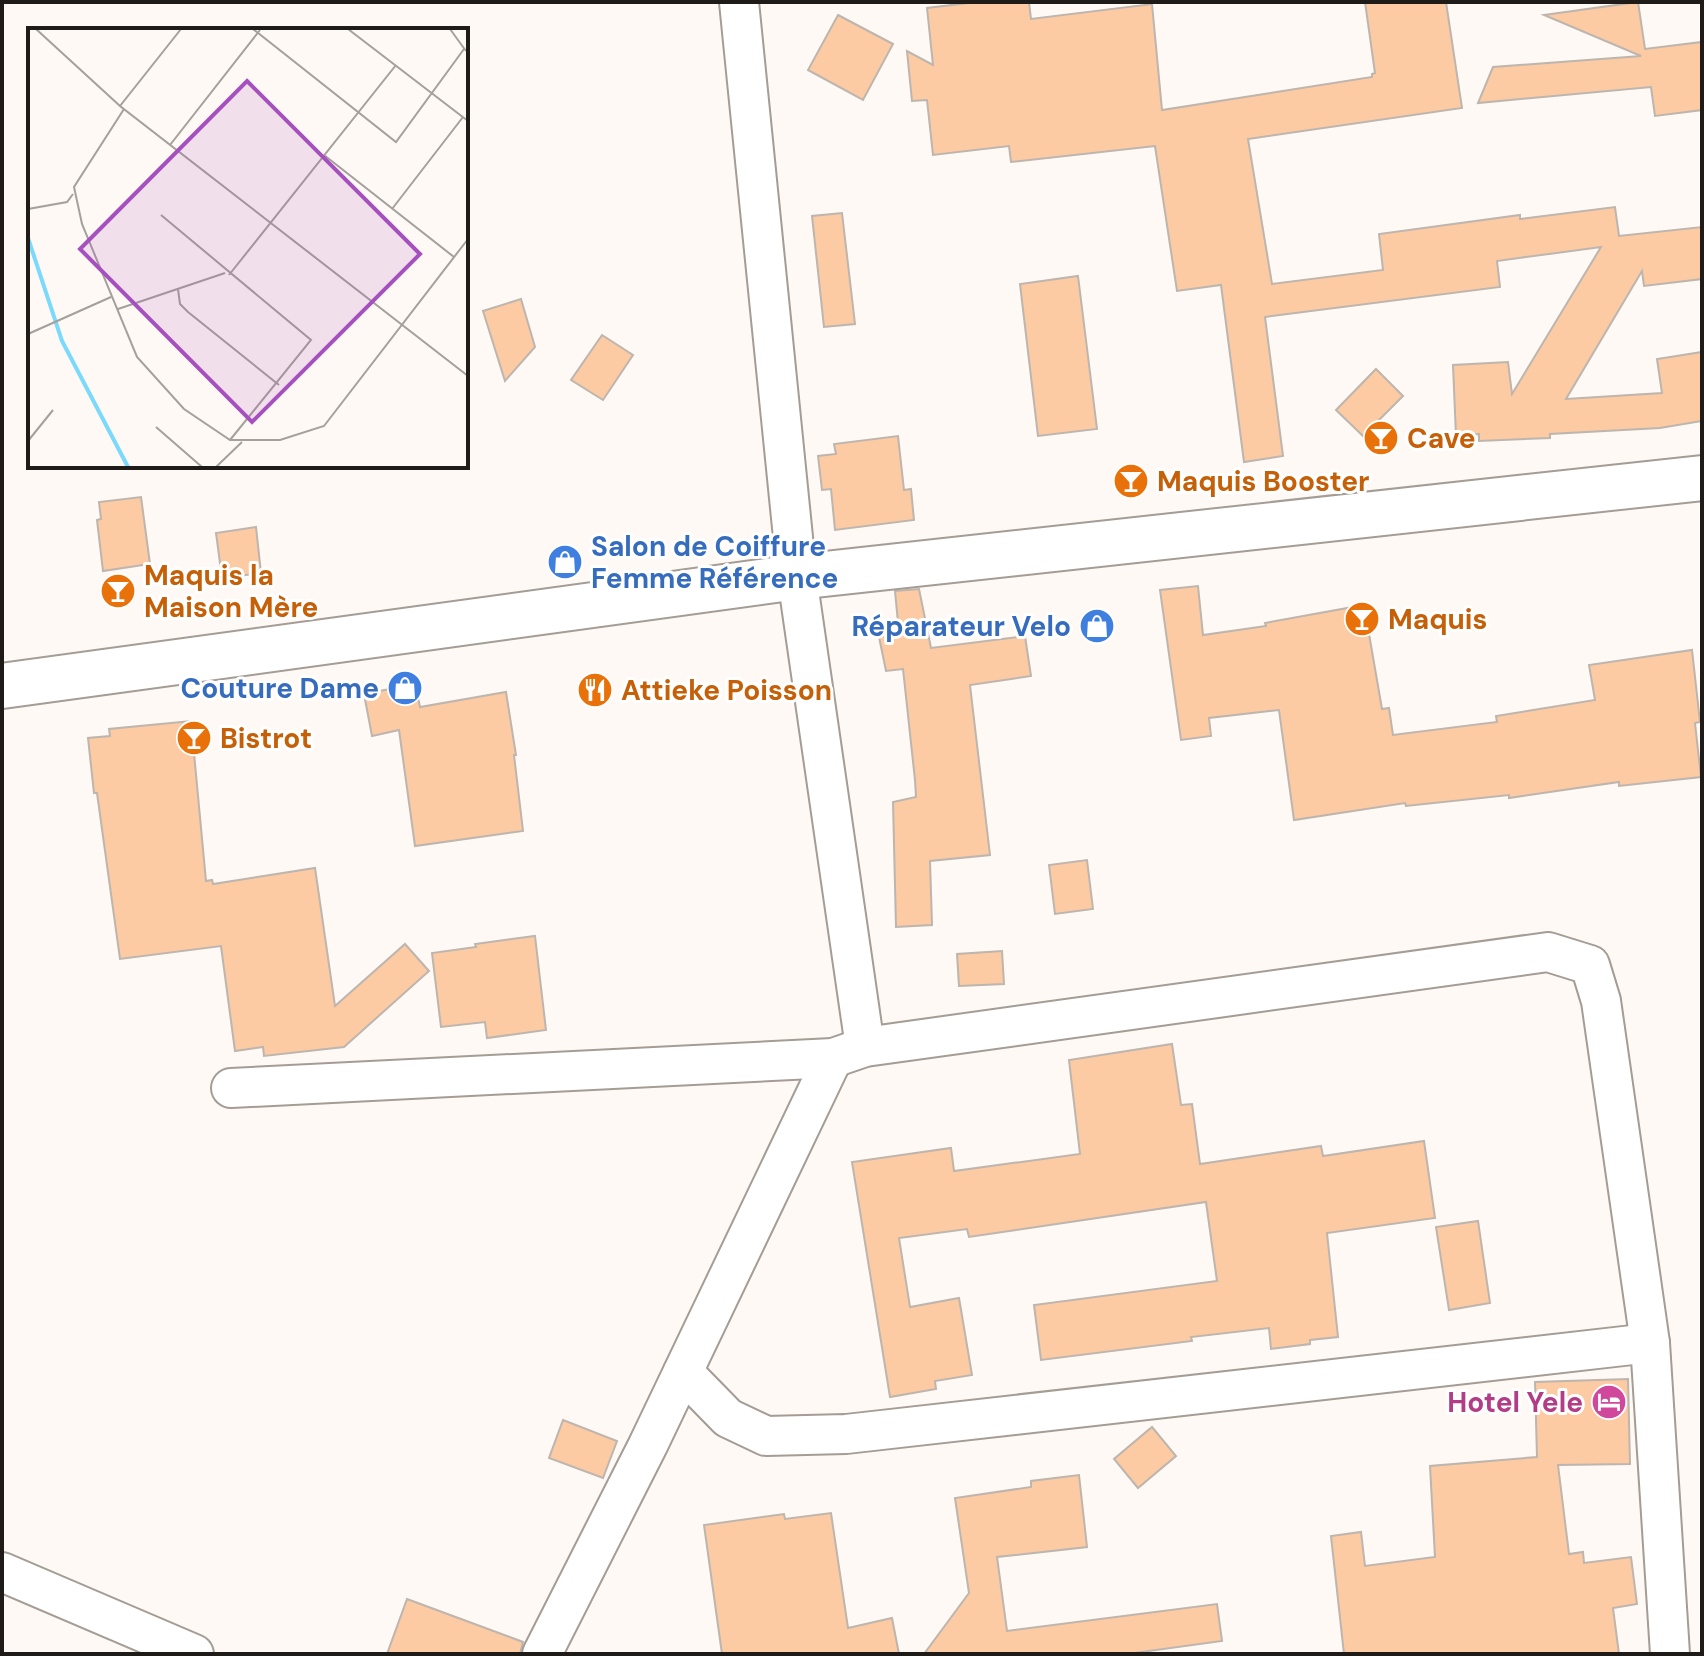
<svg xmlns="http://www.w3.org/2000/svg" width="1704" height="1656" font-family="'DM Sans',sans-serif">
<rect width="100%" height="100%" fill="#fef9f4"/>
<!-- building -->
<g fill="#fccba3" stroke="#bdb5ae" stroke-width="2">
<polygon points="977,2 1029,2 1031,19 1152,4 1162,110 1372,77 1372,74 1375,73 1365,2 1446,2 1462,108 1248,139 1272,284 1383,270 1379,234 1520,215 1520,219 1615,207 1619,236 1702,227 1702,279 1644,286 1642,271 1566,399 1662,393 1657,359 1702,352 1702,421 1660,428 1550,434 1550,438 1479,441 1479,434 1456,436 1453,365 1508,362 1512,394 1601,247 1497,261 1500,287 1265,317 1283,456 1244,462 1221,285 1177,291 1155,146 1011,162 1009,146 933,155 927,100 912,101 907,51 933,65 927,8"/>
<polygon points="1638,2 1645,49 1702,42 1702,110 1655,116 1651,87 1478,103 1493,67 1641,56 1544,15"/>
<polygon points="838,15 893,44 863,100 808,70"/>
<polygon points="842,213 855,324 824,327 812,216"/>
<polygon points="1078,276 1097,429 1038,436 1020,284"/>
<polygon points="521,299 535,347 505,381 483,311"/>
<polygon points="602,335 633,355 603,400 571,380"/>
<polygon points="1376,369 1403,396 1363,436 1336,410"/>
<polygon points="898,436 904,490 911,489 914,520 835,530 831,489 822,490 818,456 836,454 834,444"/>
<polygon points="141,497 150,564 103,571 97,520 101,519 99,502"/>
<polygon points="256,527 261,573 222,578 216,533"/>
<polygon points="1198,586 1203,635 1266,626 1265,623 1364,605 1382,709 1389,708 1393,735 1497,722 1496,716 1595,700 1589,665 1692,650 1700,722 1695,723 1701,777 1619,786 1619,782 1509,798 1509,795 1406,806 1405,803 1294,820 1279,710 1209,718 1211,736 1181,740 1160,590"/>
<polygon points="919,589 931,648 1025,636 1031,676 970,685 990,855 930,861 932,925 896,927 893,802 916,797 915,780 903,669 886,671 879,637 899,633 895,591"/>
<polygon points="415,684 420,707 506,692 516,755 514,755 523,831 415,846 399,730 372,736 364,694"/>
<polygon points="191,721 206,881 212,880 213,884 315,868 335,1006 405,944 429,971 344,1047 264,1056 263,1047 235,1051 221,946 120,959 97,793 94,793 88,738 110,736 109,729"/>
<polygon points="1087,860 1093,909 1055,914 1049,865"/>
<polygon points="535,936 546,1030 487,1038 485,1022 441,1027 432,953 476,947 475,944"/>
<polygon points="1002,951 1004,984 959,986 957,954"/>
<polygon points="1172,1044 1181,1105 1192,1104 1200,1164 1321,1146 1323,1156 1424,1141 1435,1218 1327,1233 1338,1337 1310,1340 1310,1344 1271,1349 1269,1328 1191,1337 1192,1341 1041,1360 1034,1305 1217,1281 1206,1202 969,1237 967,1229 899,1238 910,1307 959,1298 972,1375 935,1381 936,1389 890,1397 852,1162 951,1148 954,1171 1080,1154 1069,1060"/>
<polygon points="1478,1221 1490,1303 1449,1310 1436,1227"/>
<polygon points="1628,1379 1630,1464 1558,1465 1569,1554 1583,1552 1584,1563 1631,1557 1637,1604 1613,1608 1619,1654 1344,1654 1331,1536 1361,1532 1365,1566 1435,1557 1430,1466 1537,1457 1535,1382"/>
<polygon points="563,1420 617,1441 603,1478 549,1458"/>
<polygon points="1152,1427 1176,1456 1138,1488 1114,1459"/>
<polygon points="1079,1475 1087,1547 997,1557 1007,1631 1217,1604 1222,1641 1127,1654 924,1654 969,1593 955,1498 1031,1487 1031,1481"/>
<polygon points="831,1513 848,1628 892,1618 899,1654 722,1654 704,1525 784,1514 785,1519"/>
<polygon points="407,1599 523,1642 520,1654 387,1654"/>
</g>
<g fill="none" stroke-linecap="round" stroke-linejoin="round">
<defs>
<g id="minor">
<polyline points="739,2 797,577 865,1047"/>
<polyline points="231,1088 833,1058 865,1047 1548,952 1590,965 1601,1001 1650,1343 1670,1654"/>
<polyline points="683,1372 728,1418 766,1436 846,1434 1650,1343"/>
<polyline points="2,1572 194,1654"/>
<polyline points="542,1654 648,1445 833,1058"/>
</g>
<polyline id="tertiary" points="2,686 797,577 1702,478"/>
</defs>
<!-- minor casing -->
<use href="#minor" stroke="#a49c95" stroke-width="42"/>
<!-- tertiary casing -->
<use href="#tertiary" stroke="#a49c95" stroke-width="48"/>
<!-- minor -->
<use href="#minor" stroke="#fff" stroke-width="38"/>
<!-- tertiary -->
<use href="#tertiary" stroke="#fff" stroke-width="44"/>
</g>
<!-- icons -->
<defs>
<symbol id="bar-disc" viewBox="-11 -11 22 22"><circle r="9.5" fill="#e8710a" stroke="#fff"/><path d="M-6-5H6L.8 .8V4.5H3.5V6h-7V4.5H-.8V.8Z" fill="#fff"/></symbol>
<symbol id="shop-disc" viewBox="-11 -11 22 22"><circle r="9.5" fill="#3f7fe0" stroke="#fff"/><path d="M-5-2.5h2.3a2.7 3.5 0 0 1 5.4 0H5L5.5 6h-11ZM-1.5-2.5h3a1.5 2.3 0 0 0-3 0Z" fill="#fff"/></symbol>
<symbol id="restaurant-disc" viewBox="-11 -11 22 22"><circle r="9.5" fill="#e8710a" stroke="#fff"/><path d="M-5-6h1v4h1v-4h1v4h1v-4h1v5L-1.5 .5V6h-2V.5L-5-1ZM5-6V6H3V1.5H1.5Q1.5-4 5-6Z" fill="#fff"/></symbol>
<symbol id="hotel-disc" viewBox="-11 -11 22 22"><circle r="9.5" fill="#d1479c" stroke="#fff"/><path d="M-6-4.5h1.5V1H6V5H4.5V3h-9V5H-6ZM-4 0a1.8 1.8 0 1 1 3.6 0ZM.5 0V-2.5h3Q6-2.5 6 0Z" fill="#fff"/></symbol>
</defs>
<g fill-rule="evenodd">
<use href="#bar-disc" x="1361" y="418" width="40" height="40"/>
<use href="#bar-disc" x="1111" y="461" width="40" height="40"/>
<use href="#shop-disc" x="545" y="542" width="40" height="40"/>
<use href="#bar-disc" x="98" y="571" width="40" height="40"/>
<use href="#bar-disc" x="1342" y="599" width="40" height="40"/>
<use href="#shop-disc" x="1077" y="606" width="40" height="40"/>
<use href="#shop-disc" x="385" y="668" width="40" height="40"/>
<use href="#restaurant-disc" x="575" y="670" width="40" height="40"/>
<use href="#bar-disc" x="174" y="718" width="40" height="40"/>
<use href="#hotel-disc" x="1589" y="1382" width="40" height="40"/>
</g>
<g text-anchor="middle" dominant-baseline="central" stroke-width="6" stroke-linejoin="round" paint-order="stroke">
<!-- food labels -->
<g font-size="28" font-weight="bold" fill="#c56008" stroke="#fff" text-anchor="start">
<text x="1407" y="438">Cave</text>
<text x="1157" y="481">Maquis Booster</text>
<text x="144" y="575">Maquis la<tspan x="144" dy="32">Maison Mère</tspan></text>
<text x="1388" y="619">Maquis</text>
<text x="621" y="690">Attieke Poisson</text>
<text x="220" y="738">Bistrot</text>
</g>
<!-- shop labels -->
<g font-size="28" font-weight="bold" fill="#366cbe" stroke="#fff" text-anchor="end">
<text x="591" y="546" text-anchor="start">Salon de Coiffure<tspan x="591" dy="32">Femme Référence</tspan></text>
<text x="1071" y="626">Réparateur Velo</text>
<text x="379" y="688">Couture Dame</text>
</g>
<!-- hotel labels -->
<g font-size="28" font-weight="bold" fill="#b23c85" stroke="#fff" text-anchor="end">
<text x="1583" y="1402">Hotel Yele</text>
</g>
</g>
<!-- overview -->
<g transform="translate(28 28)">
<rect width="440" height="440" fill="#fef9f4"/>
<path fill="none" stroke="#7bdafc" stroke-width="4" d="M0,210L34,313L100,439"/>
<path fill="none" stroke="#a4a09c" stroke-width="2" d="M8,1L92,78M153,1L92,78L440,348M225,1L368,114L436,21M320,1L440,93M422,1L438,23M96,81L46,159L54,196L109,329L156,381L202,412H252L296,398L440,211M142,117L232,2M296,127L426,229M0,181L39,174L45,166M364,181L435,89M133,187L283,312L202,412M201,247L368,37M150,261L152,276L160,284L251,357M90,281L197,245M0,306L83,269M128,399L174,439M0,413L25,382M188,439L214,414"/>
<path fill="#a550be" fill-opacity="0.15" stroke="#a550be" stroke-width="4" d="M219,53L392,226L224,394L52,221Z"/>
<rect width="440" height="440" fill="none" stroke="#1e1b18" stroke-width="4"/>
</g>
<!-- border -->
<rect width="1704" height="1656" fill="none" stroke="#1e1b18" stroke-width="8"/>
</svg>
